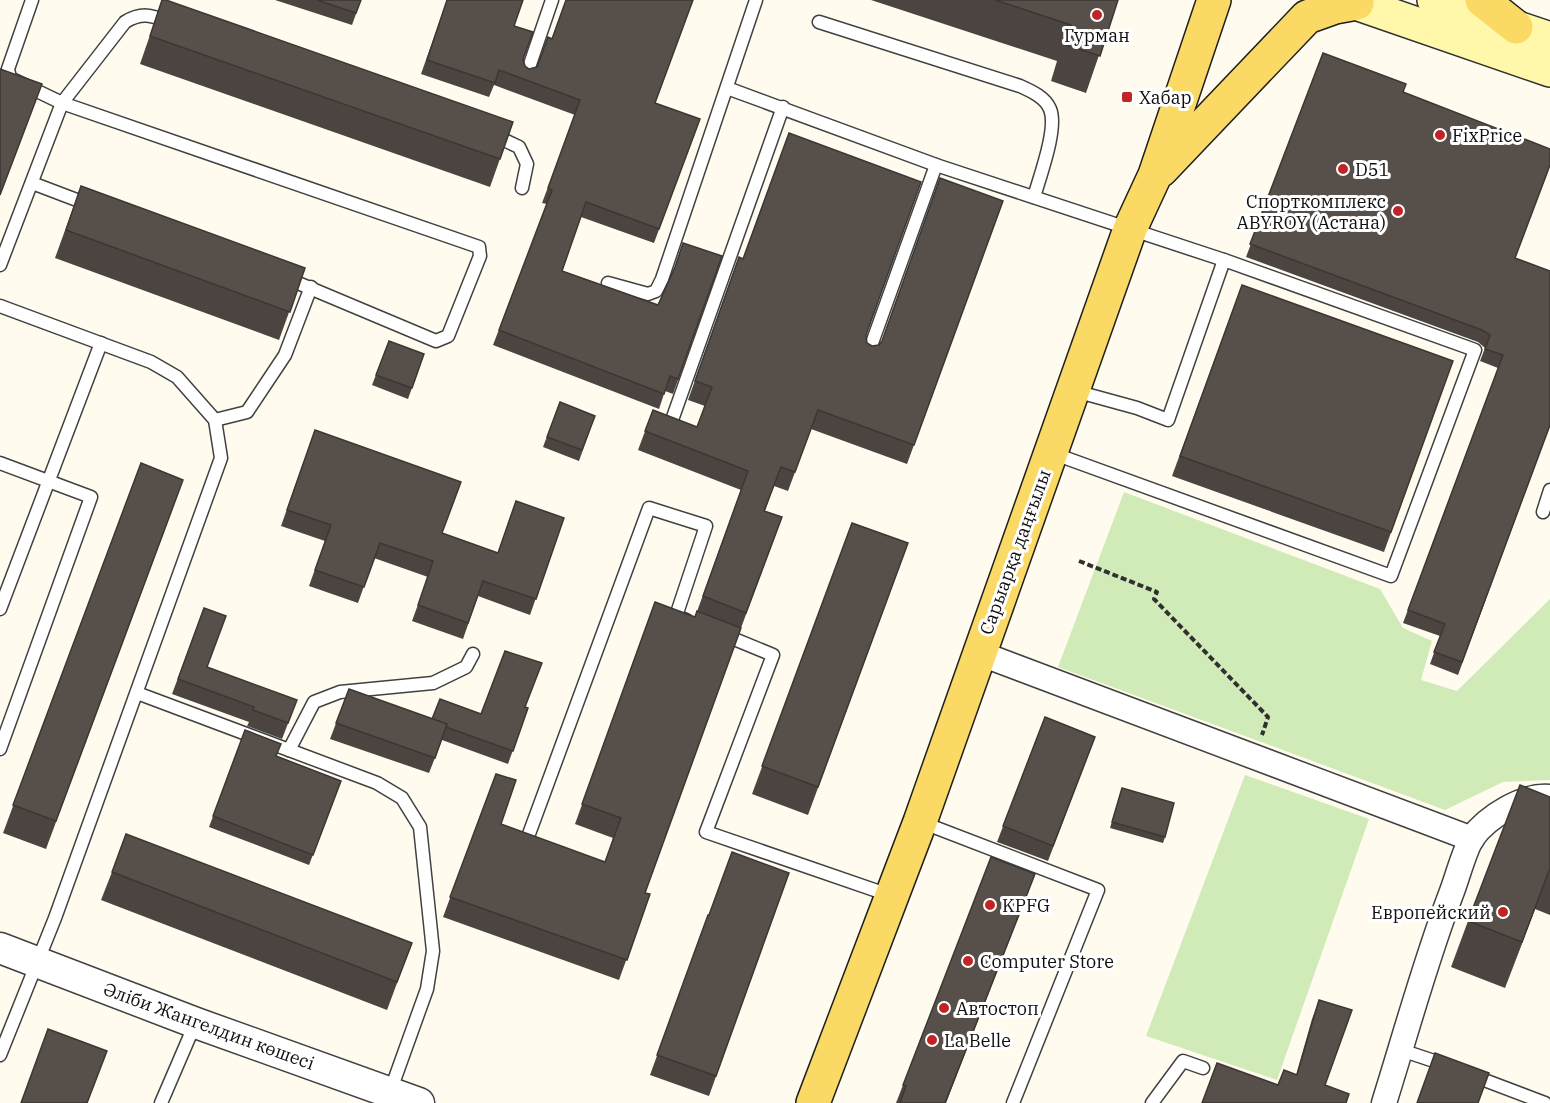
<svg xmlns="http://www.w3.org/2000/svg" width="1550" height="1103" font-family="'IBM Plex Serif',serif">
<rect width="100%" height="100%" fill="#fffcef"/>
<!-- green -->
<g fill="#d0eab8">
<polygon points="1124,492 1380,589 1403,628 1432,641 1421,680 1457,691 1550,599 1550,780 1503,782 1445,810 1058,667"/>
<polygon points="1245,775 1369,819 1277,1080 1146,1036"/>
</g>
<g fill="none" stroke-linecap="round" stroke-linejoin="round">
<defs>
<g id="service">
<path d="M819,22L1020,86C1031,91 1045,97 1050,109C1058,128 1040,176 1034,197"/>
<path d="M172,23C153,16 143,11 125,22L62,103L479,247L480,256L448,336L436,341L286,278"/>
<polyline points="526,76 552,0"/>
<polyline points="727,88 936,165 1224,260"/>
<polyline points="491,134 519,147 527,164 522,188"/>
<polyline points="32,183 90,205"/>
<polyline points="0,265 62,103 10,78 8,69 32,0"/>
<polyline points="608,283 648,294 656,291 662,279 756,0"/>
<polyline points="0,306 151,362 177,377 215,420 221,458 55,918 0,1055"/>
<polyline points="867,357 936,165"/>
<polyline points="215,420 247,412 285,355 311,287"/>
<polyline points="672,420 783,107"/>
<polyline points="1052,453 1391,576 1475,350 1224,260 1168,420 1137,408 1075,391"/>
<polyline points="0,463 91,497 0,749"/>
<polyline points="1543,512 1550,490"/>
<polyline points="0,609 101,343"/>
<polyline points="722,634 773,655 706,832 889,895"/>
<polyline points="137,693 377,783 402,798 420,827 433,951 427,989 390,1092"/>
<polyline points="289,750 314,702 340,692 433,683 466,667 473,654"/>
<polyline points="921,822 1098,890 1013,1103"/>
<polyline points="529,834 649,508 706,526 676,616 686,620"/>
<polyline points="1401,1050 1446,1065"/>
<polyline points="1471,1075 1545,1103"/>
<polyline points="161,1103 195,1024"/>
<polyline points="1152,1103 1183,1061 1203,1068"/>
</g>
<g id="minor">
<polyline points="979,653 1472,839"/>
<path d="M1384,1103C1406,1033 1425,962 1451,894C1457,879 1464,851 1472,838C1487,817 1524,794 1550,797"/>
</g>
<polyline id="tertiary" points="0,948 196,1023 419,1103"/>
<g id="secondary">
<polyline points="1347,0 1550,70"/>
<polyline points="1434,0 1550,39"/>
</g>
<g id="primary">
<polyline points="1482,0 1516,27"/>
<polyline points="1161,170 1307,17 1335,7 1357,3"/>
<polyline points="813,1103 920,822 1130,229 1155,175 1214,0"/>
</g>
</defs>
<!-- service casing -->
<use href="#service" stroke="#414141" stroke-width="15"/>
<!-- minor casing -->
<use href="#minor" stroke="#414141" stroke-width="27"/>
<!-- tertiary casing -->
<use href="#tertiary" stroke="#414141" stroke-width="33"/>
<!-- secondary casing -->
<use href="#secondary" stroke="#303030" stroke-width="36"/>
<!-- primary casing -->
<use href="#primary" stroke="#1f1f1f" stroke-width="36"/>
<!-- path -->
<polyline stroke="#303030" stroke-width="4" stroke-dasharray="6 3" stroke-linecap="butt" points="1079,561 1157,592 1154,599 1268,717 1262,735"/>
<!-- service -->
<use href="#service" stroke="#fff" stroke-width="12"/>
<!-- minor -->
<use href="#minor" stroke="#fff" stroke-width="24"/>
<!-- tertiary -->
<use href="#tertiary" stroke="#fff" stroke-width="30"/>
<!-- secondary -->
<use href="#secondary" stroke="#fff8aa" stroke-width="33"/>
<!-- primary -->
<use href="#primary" stroke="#fada64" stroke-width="33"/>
</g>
<!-- wall -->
<g fill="#4b4440">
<polygon points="162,0 513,122 490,187 140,64"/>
<polygon points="275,0 361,0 352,25"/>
<polygon points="447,0 514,26 525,66 529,69 655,103 700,119 654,243 581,217 562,271 658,305 722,256 673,394 665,391 659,409 493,345 547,204 542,203 575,115 494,85 489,97 421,74"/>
<polygon points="871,0 1118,0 1086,93 1051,81 1057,61"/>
<polygon points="1323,53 1403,92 1515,258 1550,425 1458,675 1430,664 1440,636 1403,623 1498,368 1480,361 1485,348 1478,342 1246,257"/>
<polygon points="81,186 305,268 279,340 55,258"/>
<polygon points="1003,201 907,464 811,429 788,491 774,486 765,511 782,517 741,628 645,893 650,894 619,980 443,917 496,774 501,824 605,862 613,838 575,824 655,602 695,617 741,490 638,450 653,410 697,427 705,406 688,400 739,257 866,335 867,343 872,346 879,345"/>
<polygon points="1242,285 1453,361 1384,552 1172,476"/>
<polygon points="389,341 424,354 408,399 372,385"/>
<polygon points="560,402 595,416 579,461 543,447"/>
<polygon points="315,430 442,533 498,553 564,518 530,615 478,596 463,639 412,621 428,577 374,558 358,603 309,586 325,541 281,526"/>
<polygon points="141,463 183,480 46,849 3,833"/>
<polygon points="852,523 908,543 808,815 752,794"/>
<polygon points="204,608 207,667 297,700 282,739 247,726 249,722 172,694"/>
<polygon points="349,689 432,719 481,714 525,707 528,708 508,764 442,740 429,773 330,739"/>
<polygon points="1045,717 1095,737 1048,861 997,842"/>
<polygon points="245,730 276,756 341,781 309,865 209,827"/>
<polygon points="1122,788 1165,837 1163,843 1110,828"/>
<polygon points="1550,797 1550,915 1535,909 1505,988 1451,967 1468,921"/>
<polygon points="112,872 412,943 387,1010 101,900"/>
<polygon points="789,873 709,1096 650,1075 708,915 709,915"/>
<polygon points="1035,874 946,1103 896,1103 903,1085"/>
<polygon points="1319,1000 1325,1085 1296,1075 1312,1019"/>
</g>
<!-- shaded-wall -->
<g fill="#3d3734">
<polygon points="1550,868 1535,909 1505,988 1522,942"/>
<polygon points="1035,874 1026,896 945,1103"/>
</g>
<!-- building -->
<g fill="#574f4a" stroke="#3d3734" stroke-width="1.5">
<polygon points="162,0 166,0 513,122 500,159 150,36"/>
<polygon points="317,0 361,0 356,13"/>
<polygon points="447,0 523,0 514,26 533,32 523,59 525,66 529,69 537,67 548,37 552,39 566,0 693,0 655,103 700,119 659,229 586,202 562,271 658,305 675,267 683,243 722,256 678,379 670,376 664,394 499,330 552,190 548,188 580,100 499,70 495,83 427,60"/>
<polygon points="995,0 1118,0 1100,56 1064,44 1071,25"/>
<polygon points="1323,53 1406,84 1403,92 1550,149 1550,165 1515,258 1550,271 1550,425 1462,662 1434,652 1445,624 1408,610 1503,355 1485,349 1490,335 1482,330 1250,244"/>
<polygon points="0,69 42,84 0,195"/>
<polygon points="789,133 921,182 866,335 867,343 872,346 879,345 882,341 940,178 1003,201 914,445 818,410 795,472 781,467 764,511 782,517 746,613 703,596 748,471 645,431 653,410 697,427 712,387 695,381 739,257 743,259"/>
<polygon points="81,186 305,268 290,312 66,230"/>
<polygon points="1242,285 1453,361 1391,532 1180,456"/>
<polygon points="389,341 424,354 412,388 376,375"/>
<polygon points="560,402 595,416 582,450 547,437"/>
<polygon points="315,430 461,482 442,533 498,553 516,501 564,518 536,599 483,581 468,623 418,605 433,561 380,543 364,587 315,570 331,525 287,510"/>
<polygon points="141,463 183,480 56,821 13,805"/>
<polygon points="852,523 908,543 818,787 762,766"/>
<polygon points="655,602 695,617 697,611 741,628 645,893 650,894 627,960 450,897 496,774 516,780 501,824 605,862 621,818 582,804"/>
<polygon points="204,608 226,616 207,667 297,700 288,723 253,710 254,707 178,679"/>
<polygon points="505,651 542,663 525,707 528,708 513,751 446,727 447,724 432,719 440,699 481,714"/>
<polygon points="349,689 447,724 435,758 336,723"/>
<polygon points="1045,717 1095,737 1053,846 1003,826"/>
<polygon points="245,730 281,744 276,756 341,781 313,855 213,816"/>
<polygon points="1520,785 1550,797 1550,868 1522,942 1468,921"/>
<polygon points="1122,788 1174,803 1165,837 1112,822"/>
<polygon points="126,834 412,943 397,982 112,872"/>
<polygon points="732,852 789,873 716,1076 657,1055 708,915 709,915"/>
<polygon points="991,857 1035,874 945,1103 900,1103 906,1086 903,1085"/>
<polygon points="1319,1000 1352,1010 1325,1085 1349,1094 1346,1103 1202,1103 1217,1063 1278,1085 1284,1070 1297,1075"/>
<polygon points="48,1029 107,1051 87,1103 21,1103"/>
<polygon points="1435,1053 1489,1073 1478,1103 1417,1103"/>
</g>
<!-- markers -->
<g fill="#c02426" stroke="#fff" stroke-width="2">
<circle cx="1097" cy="15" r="6"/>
<rect x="1121" y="91" width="12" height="12" rx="3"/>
<circle cx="1440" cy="135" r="6"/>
<circle cx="1343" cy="169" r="6"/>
<circle cx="1398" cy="211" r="6"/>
<circle cx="990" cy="905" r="6"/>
<circle cx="1503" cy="912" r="6"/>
<circle cx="968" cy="961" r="6"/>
<circle cx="944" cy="1008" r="6"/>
<circle cx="932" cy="1040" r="6"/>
</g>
<g text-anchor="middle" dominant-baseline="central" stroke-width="6" stroke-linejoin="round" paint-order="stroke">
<!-- poi labels -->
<g font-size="18" fill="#0e0e0e" stroke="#fff" text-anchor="start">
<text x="1097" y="35" text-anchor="middle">Гурман</text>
<text x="1139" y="97">Хабар</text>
<text x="1452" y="135">FixPrice</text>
<text x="1355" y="169">D51</text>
<text x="1386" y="201" text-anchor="end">Спорткомплекс<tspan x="1386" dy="21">ABYROY (Астана)</tspan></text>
<text x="1002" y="905">KPFG</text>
<text x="1491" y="912" text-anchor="end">Европейский</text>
<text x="980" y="961">Computer Store</text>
<text x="956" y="1008">Автостоп</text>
<text x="944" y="1040">La Belle</text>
</g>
<!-- street labels -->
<g font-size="18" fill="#0e0e0e" stroke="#fff">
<text transform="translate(1015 552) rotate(-70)">Сарыарқа даңғылы</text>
<text transform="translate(209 1026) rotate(20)">Әліби Жангелдин көшесі</text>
</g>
</g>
</svg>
